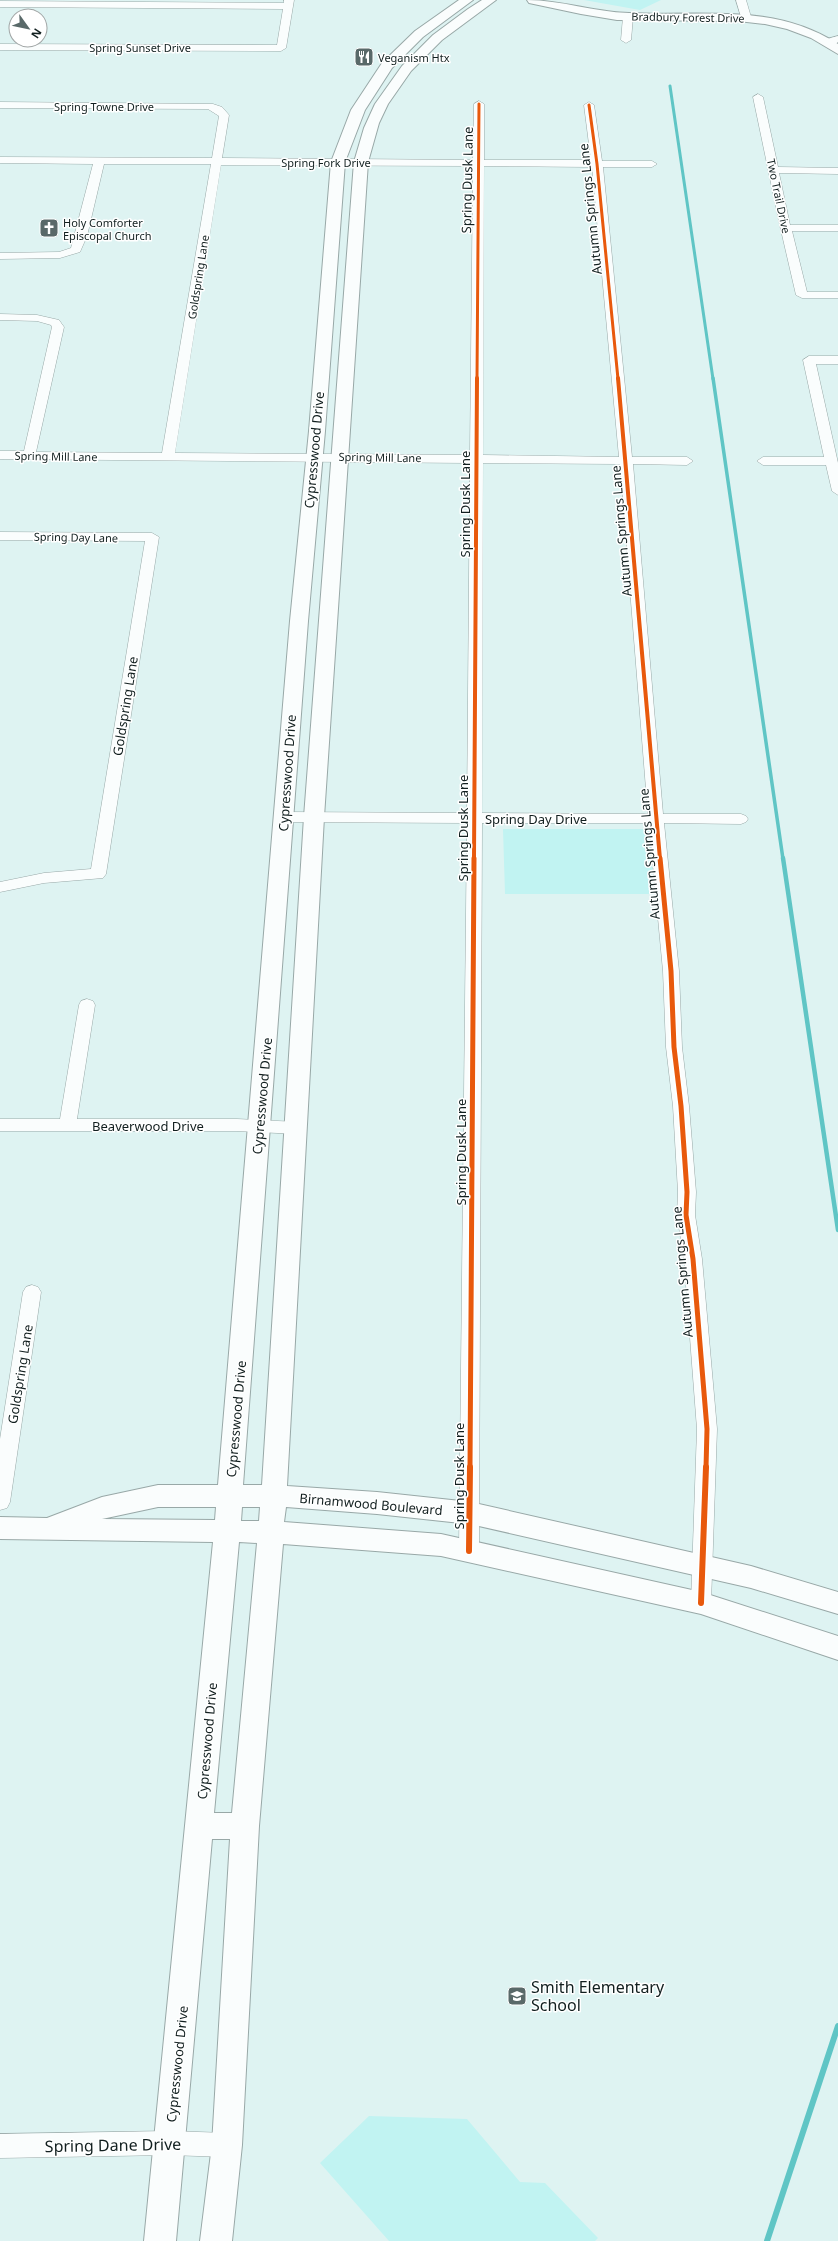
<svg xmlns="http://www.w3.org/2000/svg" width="838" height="2241" font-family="'Noto Sans',sans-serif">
<rect width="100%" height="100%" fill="#def3f2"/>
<!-- green -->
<g fill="#c1f3f2">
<polygon points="584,0 661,0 640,10"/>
<polygon points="503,829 649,829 655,894 505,894"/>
<polygon points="369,2116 467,2119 520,2182 545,2183 598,2238 595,2241 389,2241 320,2163"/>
</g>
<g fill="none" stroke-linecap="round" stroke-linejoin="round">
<!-- stream-far3 -->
<polyline stroke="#5fc5c5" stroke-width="3" points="670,86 713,379"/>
<!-- stream-far2 -->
<polyline stroke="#5fc5c5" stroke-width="3.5" points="713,378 783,859"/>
<!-- stream-far1 -->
<polyline stroke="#5fc5c5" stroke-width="4.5" points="783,858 838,1230"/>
<!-- stream -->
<polyline stroke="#5fc5c5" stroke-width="6" points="767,2241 838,2026"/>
<defs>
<g id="street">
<polygon points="284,0 294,0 286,48 281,51 0,50 0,44 277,45 283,9 0,7 0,1 284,3"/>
<polygon points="736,0 746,0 751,17 749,19 743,19 741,17"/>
<polygon points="628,14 633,17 631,40 626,43 621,40 623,17"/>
<polygon points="838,36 838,42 833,46 827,46 827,39"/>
<polygon points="758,94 763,97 778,167 838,168 838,174 779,173 790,225 838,225 838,231 792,231 807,292 838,292 838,298 802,298 796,295 780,226 753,97"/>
<path d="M479,101L484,104V160H591L584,105L589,102L594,105L602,161H652L657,164L652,167H603L632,457H687L693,461L687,465L633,464L663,814H741L746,816L748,819L746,822L741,824L664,823L679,971L682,1047L689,1106L696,1192L695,1215L702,1259L717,1429L711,1603L708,1609L701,1612L694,1609L691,1603L697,1429L684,1259L677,1215L678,1192L673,1106L666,1047L663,971L649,823H482L479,1551L476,1557L469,1560L462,1557L459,1551L467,823L284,822L279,820L277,817L279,814L284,812L467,813L470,463L0,459V451H24L52,327L51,325L37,321L0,320V314L37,315L59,320L64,327L36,452L162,453L211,164H104L87,236L80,252L60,258L0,259V253L59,252L71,248L93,164L0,163V157L212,158L219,116L208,109L0,108V102L213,104L222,107L229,115L222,158L473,160L474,104ZM221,165L473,166L470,455L175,453ZM484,166L592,167L619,457L483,455ZM483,463L620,464L648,814L482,813Z"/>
<polygon points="809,356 838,356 838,364 816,364 838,463 838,495 832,491 826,465 763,465 757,461 763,457 824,457 803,360"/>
<polygon points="0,532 152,533 159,537 106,874 103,878 44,883 0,892 0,882 44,873 91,869 145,541 0,540"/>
<polygon points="87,999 93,1001 95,1005 77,1119 237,1119 297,1122 303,1124 306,1128 303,1132 297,1134 237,1131 0,1131 0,1119 60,1119 79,1005 81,1001"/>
<polygon points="32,1285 38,1287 41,1292 10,1502 7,1508 0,1510 0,1439 23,1292 26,1287"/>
<polygon points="169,2131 227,2133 235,2137 239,2145 235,2153 227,2157 169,2155 0,2158 0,2134"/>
</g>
<g id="secondary">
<path d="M459,0H473L423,37L392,68L365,110L345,162L325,431L308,621L243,1485H262L304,817L354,162L364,128L375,104L402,66L433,35L468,9L482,0H496L442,40L411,71L388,104L379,123L368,162L324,817L287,1486L377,1492L470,1502L751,1566L838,1592V1614L751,1588L470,1524L377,1514L286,1507L284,1522L441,1534L701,1592L838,1636V1660L701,1614L441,1556L283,1544L259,1826L242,2145L232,2241H200L212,2145L230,1839H212L176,2241H144L213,1542L0,1539V1517L47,1518L102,1497L158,1485H218L290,621L309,431L331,162L351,110L382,63L415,31ZM158,1507H216L215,1520L102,1519ZM242,1507H260L259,1521H241ZM239,1542L257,1543L232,1813H214Z"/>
<path d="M527,0C561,0 594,12 629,13C702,17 773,2 838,44V54L811,38L787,29L765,24L738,21L617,20L581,14L529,3Z"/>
</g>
</defs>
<!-- street casing -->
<use href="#street" stroke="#98a8a7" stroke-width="1"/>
<!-- secondary casing -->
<use href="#secondary" stroke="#98a8a7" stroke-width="2"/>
<!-- street -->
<use href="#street" fill="#fafdfd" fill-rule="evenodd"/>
<!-- secondary -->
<use href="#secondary" fill="#fafdfd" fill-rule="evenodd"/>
<defs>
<g id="cycleway-far3">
<polyline points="589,105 597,164 618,379"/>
<polyline points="477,379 479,104"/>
</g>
<g id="cycleway-far2">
<polyline points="618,378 660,859"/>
<polyline points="474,859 477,378"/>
</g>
<g id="cycleway-far1">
<polyline points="660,858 671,971 674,1047 681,1106 687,1192 686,1215 693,1259 707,1429 706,1468"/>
<polyline points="470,1468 474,858"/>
</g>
<g id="cycleway">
<polyline points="469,1551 470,1467"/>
<polyline points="701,1603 706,1467"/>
</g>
</defs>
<!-- cycleway-far3 casing -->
<use href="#cycleway-far3" stroke="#fff" stroke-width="4.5"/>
<!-- cycleway-far2 casing -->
<use href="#cycleway-far2" stroke="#fff" stroke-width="6"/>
<!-- cycleway-far1 casing -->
<use href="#cycleway-far1" stroke="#fff" stroke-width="8"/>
<!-- cycleway casing -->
<use href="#cycleway" stroke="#fff" stroke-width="9"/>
<!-- cycleway-far3 -->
<use href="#cycleway-far3" stroke="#e8590c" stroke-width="3"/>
<!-- cycleway-far2 -->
<use href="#cycleway-far2" stroke="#e8590c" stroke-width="4"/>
<!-- cycleway-far1 -->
<use href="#cycleway-far1" stroke="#e8590c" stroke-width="5"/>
<!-- cycleway -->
<use href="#cycleway" stroke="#e8590c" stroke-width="6"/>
</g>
<!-- icons -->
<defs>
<symbol id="restaurant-square" viewBox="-11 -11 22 22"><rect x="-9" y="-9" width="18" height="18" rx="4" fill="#596969" stroke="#fff"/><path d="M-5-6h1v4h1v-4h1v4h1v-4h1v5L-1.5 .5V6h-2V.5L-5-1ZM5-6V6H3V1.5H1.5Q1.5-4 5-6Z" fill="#fff"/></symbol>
<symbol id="church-square" viewBox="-11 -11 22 22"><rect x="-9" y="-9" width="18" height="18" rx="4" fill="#596969" stroke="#fff"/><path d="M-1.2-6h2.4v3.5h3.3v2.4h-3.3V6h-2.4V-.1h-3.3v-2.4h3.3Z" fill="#fff"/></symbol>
<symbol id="school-square" viewBox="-11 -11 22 22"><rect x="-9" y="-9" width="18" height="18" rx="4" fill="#596969" stroke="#fff"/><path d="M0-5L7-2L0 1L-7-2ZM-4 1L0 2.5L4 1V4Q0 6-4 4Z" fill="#fff"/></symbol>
</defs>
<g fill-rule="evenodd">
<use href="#restaurant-square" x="353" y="46" width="22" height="22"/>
<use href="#church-square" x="38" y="217" width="22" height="22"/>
<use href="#school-square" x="506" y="1985" width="22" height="22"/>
</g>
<g text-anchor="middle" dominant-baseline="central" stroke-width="3" stroke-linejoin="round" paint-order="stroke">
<!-- far-street labels -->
<g font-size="11" fill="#111f1f" stroke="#fff">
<text transform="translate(688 17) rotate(1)">Bradbury Forest Drive</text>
<text x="140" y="47">Spring Sunset Drive</text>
<text x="104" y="106">Spring Towne Drive</text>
<text x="326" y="162">Spring Fork Drive</text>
<text transform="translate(779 196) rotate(78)">Two Trail Drive</text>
<text transform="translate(198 277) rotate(-81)">Goldspring Lane</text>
<text transform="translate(56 456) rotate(1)">Spring Mill Lane</text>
<text transform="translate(380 457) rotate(1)">Spring Mill Lane</text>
<text transform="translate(76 537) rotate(1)">Spring Day Lane</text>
</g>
<!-- far-poi labels -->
<g font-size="11" fill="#111f1f" stroke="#fff" text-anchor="start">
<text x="378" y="57">Veganism Htx</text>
<text x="63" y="222">Holy Comforter<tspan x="63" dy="13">Episcopal Church</tspan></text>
</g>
<!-- street labels -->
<g font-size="13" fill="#111f1f" stroke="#fff">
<text transform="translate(467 180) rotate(-89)">Spring Dusk Lane</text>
<text transform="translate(590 209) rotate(-96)">Autumn Springs Lane</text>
<text transform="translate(314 450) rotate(-85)">Cypresswood Drive</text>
<text transform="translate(465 504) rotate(-90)">Spring Dusk Lane</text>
<text transform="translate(621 531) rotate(-95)">Autumn Springs Lane</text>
<text transform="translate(125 706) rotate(-81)">Goldspring Lane</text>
<text transform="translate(287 773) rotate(-86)">Cypresswood Drive</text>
<text x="536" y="819">Spring Day Drive</text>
<text transform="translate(463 828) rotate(-90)">Spring Dusk Lane</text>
<text transform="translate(649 854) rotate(-95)">Autumn Springs Lane</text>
<text transform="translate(262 1096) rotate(-85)">Cypresswood Drive</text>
<text x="148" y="1126">Beaverwood Drive</text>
<text transform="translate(461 1152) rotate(-90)">Spring Dusk Lane</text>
<text transform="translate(682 1272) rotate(-95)">Autumn Springs Lane</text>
<text transform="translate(20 1374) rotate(-81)">Goldspring Lane</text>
<text transform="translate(236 1419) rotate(-85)">Cypresswood Drive</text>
<text transform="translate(459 1476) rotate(-90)">Spring Dusk Lane</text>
<text transform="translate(371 1504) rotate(5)">Birnamwood Boulevard</text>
<text transform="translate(207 1741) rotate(-85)">Cypresswood Drive</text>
<text transform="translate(177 2064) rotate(-84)">Cypresswood Drive</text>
</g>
<!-- near-poi labels -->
<g font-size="16" fill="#111f1f" stroke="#fff" text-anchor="start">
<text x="531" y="1987">Smith Elementary<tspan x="531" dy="18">School</tspan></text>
</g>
<!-- near-street labels -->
<g font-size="16" fill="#111f1f" stroke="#fff">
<text transform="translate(113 2145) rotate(-1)">Spring Dane Drive</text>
</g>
</g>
<!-- north arrow -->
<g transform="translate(28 28) rotate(123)"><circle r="19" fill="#ffffff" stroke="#a0a5a5"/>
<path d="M0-3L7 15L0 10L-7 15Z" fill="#596969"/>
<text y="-6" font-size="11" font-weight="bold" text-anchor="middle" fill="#111f1f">N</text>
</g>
</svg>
